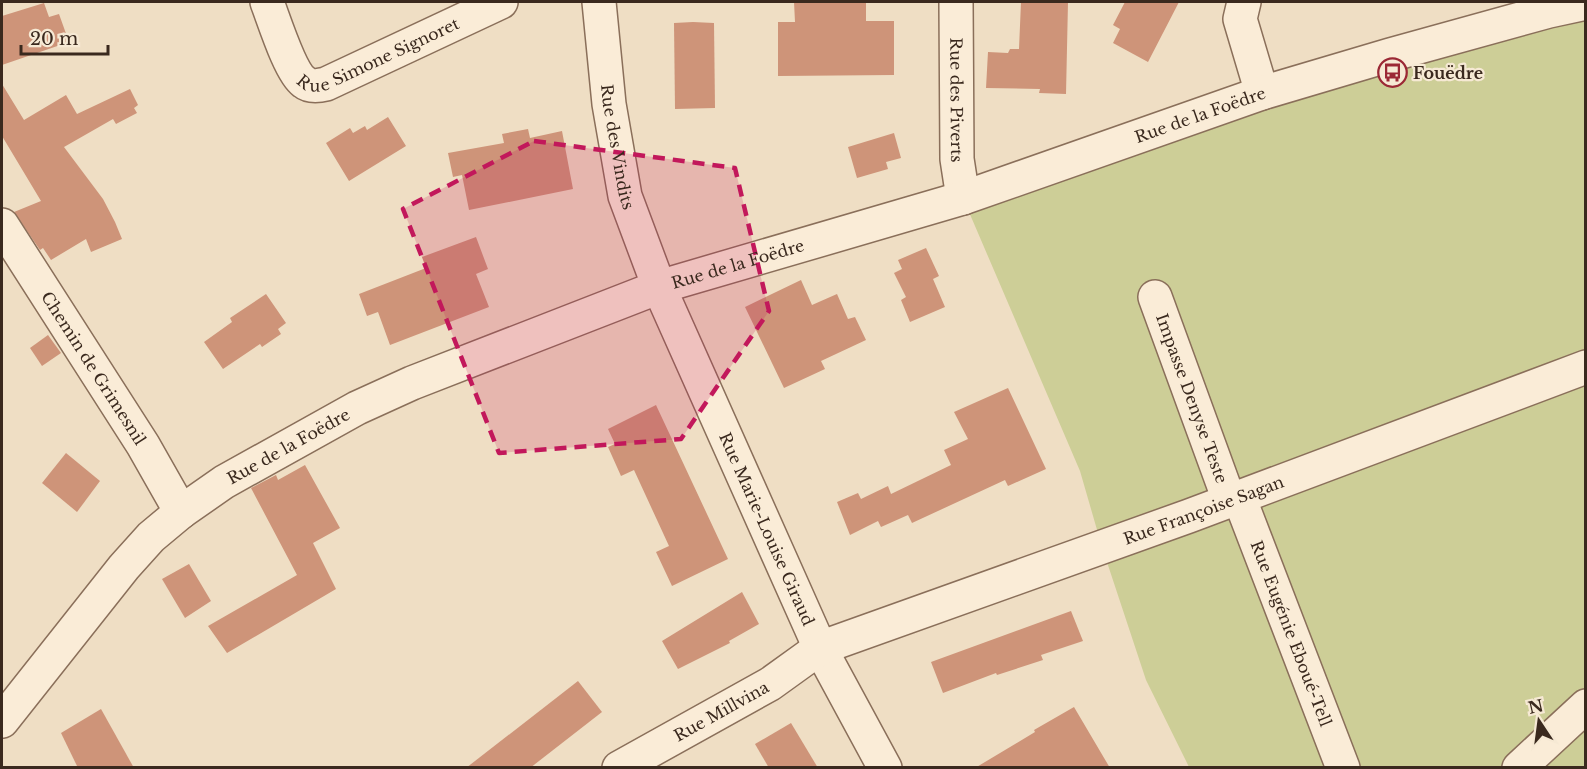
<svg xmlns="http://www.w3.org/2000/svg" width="1587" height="769" font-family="'Libre Baskerville',serif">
<rect width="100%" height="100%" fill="#efdec4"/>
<!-- green -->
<polygon fill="#cdce97" points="1585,3 1585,767 1189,767 1146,680 1102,547 1080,471 963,198"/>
<!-- building -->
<g fill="#ce9479">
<polygon points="794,2 866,2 866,21 894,21 894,75 778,76 778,22 795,22"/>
<polygon points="1021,2 1068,2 1066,94 1039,93 1040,89 986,88 988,52 1008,53 1010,49 1019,49"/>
<polygon points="1125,2 1179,2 1148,62 1113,43 1120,29 1113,25"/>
<polygon points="44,3 49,17 59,14 69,42 2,65 2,16"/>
<polygon points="693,22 714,23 715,108 675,109 674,23"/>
<polygon points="2,84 24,120 66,95 77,114 130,89 138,105 134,108 137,113 116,124 113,119 64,147 103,199 115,222 122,239 91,252 86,239 51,260 43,248 40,250 14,212 41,201 2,136"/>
<polygon points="388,117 406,146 349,181 326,143 350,128 353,133 365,126 367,130"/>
<polygon points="528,129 530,138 562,131 573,189 469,210 462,175 453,177 448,153 504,143 502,134"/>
<polygon points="894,133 901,158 886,162 888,169 857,178 848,147"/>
<polygon points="476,237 488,269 476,274 489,307 390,345 378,312 367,316 359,294 426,268 422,257"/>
<polygon points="926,248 939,276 933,279 945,307 910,322 901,300 906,297 894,273 902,269 898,260"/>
<polygon points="801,280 812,305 837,294 848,319 855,317 866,340 821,361 825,369 784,388 745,307"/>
<polygon points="266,294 286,323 278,329 281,334 262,347 260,344 223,369 204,342 232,322 230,318"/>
<polygon points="48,335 61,353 42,366 30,348"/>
<polygon points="1008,388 1046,469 1008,486 1005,480 912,523 908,515 881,527 878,521 850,535 837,502 858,493 861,499 888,486 891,494 951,465 944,450 968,439 954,412"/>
<polygon points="656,405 728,559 672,586 656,552 669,546 634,470 621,476 608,447 615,444 608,429"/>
<polygon points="66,453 100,481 77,512 42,483"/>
<polygon points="305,465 340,528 313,543 336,589 227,653 208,626 297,575 251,488 276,475 278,480"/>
<polygon points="189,564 211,601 185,618 162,579"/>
<polygon points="742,592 759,624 729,641 730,643 678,669 662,641"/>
<polygon points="1071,611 1083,641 1041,655 1043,660 997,675 996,673 943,693 931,662"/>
<polygon points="578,681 602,712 530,768 466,768"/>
<polygon points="1074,707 1110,768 975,768 1035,732 1034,730"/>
<polygon points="101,709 134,768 78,768 61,733"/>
<polygon points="791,723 818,768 769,768 755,744"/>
</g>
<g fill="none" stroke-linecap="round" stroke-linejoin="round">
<defs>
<g id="minor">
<path id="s1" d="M267,2C274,20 290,72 304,82C310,87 318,86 326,84L501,2"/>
<path id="s2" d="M599,2L609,104L625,196L659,287L820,648L885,768"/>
<path id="s3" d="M956,2L957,159L963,198"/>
<polyline points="1244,2 1240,19 1262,93"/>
<path id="s4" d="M2,225L143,445L181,512"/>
<path id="s5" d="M1155,297L1229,500"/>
<path id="s6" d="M1239,497L1343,768"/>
<path id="s7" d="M2,721L124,567L151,537L181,512L224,482L357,408L412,383L659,287L963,198L1262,93L1390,55L1549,11L1586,3"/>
<path id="s8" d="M619,768L770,684L820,648L1189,516L1586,367"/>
<polyline points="1519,768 1586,706"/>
</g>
</defs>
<!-- minor casing -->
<use href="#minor" stroke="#8a6f5a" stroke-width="36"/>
<!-- minor -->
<use href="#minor" stroke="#faecd7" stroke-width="33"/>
</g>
<!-- marked area -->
<path fill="#c2185b" fill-opacity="0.2" stroke="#c2185b" stroke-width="4.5" stroke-dasharray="12 8" stroke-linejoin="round" d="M534,141L735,168L769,311L681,439L499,453L403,209Z"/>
<!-- icons -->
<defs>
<symbol id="bus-ring" viewBox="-11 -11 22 22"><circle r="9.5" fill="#f6e9d4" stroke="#9b2835" stroke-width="1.5"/><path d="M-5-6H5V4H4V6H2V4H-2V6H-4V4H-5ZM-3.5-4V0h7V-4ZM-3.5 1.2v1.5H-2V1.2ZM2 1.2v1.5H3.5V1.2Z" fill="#9b2835"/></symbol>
</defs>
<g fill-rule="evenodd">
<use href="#bus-ring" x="1376" y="56" width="33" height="33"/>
</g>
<g text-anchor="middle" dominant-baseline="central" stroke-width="4.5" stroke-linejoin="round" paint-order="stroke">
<!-- street labels -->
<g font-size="16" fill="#3a291e" stroke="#f6e9d4">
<text stroke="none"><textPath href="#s1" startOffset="170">Rue Simone Signoret</textPath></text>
<text stroke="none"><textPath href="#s3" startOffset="98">Rue des Piverts</textPath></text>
<text stroke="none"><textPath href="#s7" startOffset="1374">Rue de la Foëdre</textPath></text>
<text stroke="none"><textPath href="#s2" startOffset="146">Rue des Vindits</textPath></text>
<text stroke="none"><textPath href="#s7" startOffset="888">Rue de la Foëdre</textPath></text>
<text stroke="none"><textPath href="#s4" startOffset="170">Chemin de Grimesnil</textPath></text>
<text stroke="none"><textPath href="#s5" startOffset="108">Impasse Denyse Teste</textPath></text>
<text stroke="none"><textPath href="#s7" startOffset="402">Rue de la Foëdre</textPath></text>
<text stroke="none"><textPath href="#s8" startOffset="642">Rue Françoise Sagan</textPath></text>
<text stroke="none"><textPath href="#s2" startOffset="558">Rue Marie-Louise Giraud</textPath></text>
<text stroke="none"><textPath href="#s6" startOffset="146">Rue Eugénie Eboué-Tell</textPath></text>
<text stroke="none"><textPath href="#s8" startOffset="117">Rue Millvina</textPath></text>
</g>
<!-- poi labels -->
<g font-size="16" font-weight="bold" fill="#3a291e" stroke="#f6e9d4" text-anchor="start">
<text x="1413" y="73">Fouëdre</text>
</g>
</g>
<!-- border -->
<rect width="1587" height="769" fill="none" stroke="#3a291e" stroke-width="6"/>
<!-- north arrow -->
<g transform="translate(1539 721) rotate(347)" stroke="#f6e9d4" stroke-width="4.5" paint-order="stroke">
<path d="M0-4.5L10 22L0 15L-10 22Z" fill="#3a291e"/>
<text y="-9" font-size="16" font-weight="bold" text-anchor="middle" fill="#3a291e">N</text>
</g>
<!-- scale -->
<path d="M21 45v9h87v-9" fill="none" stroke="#3a291e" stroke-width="3"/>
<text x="30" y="45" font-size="18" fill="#3a291e" stroke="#f6e9d4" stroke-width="4.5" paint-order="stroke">20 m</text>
</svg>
